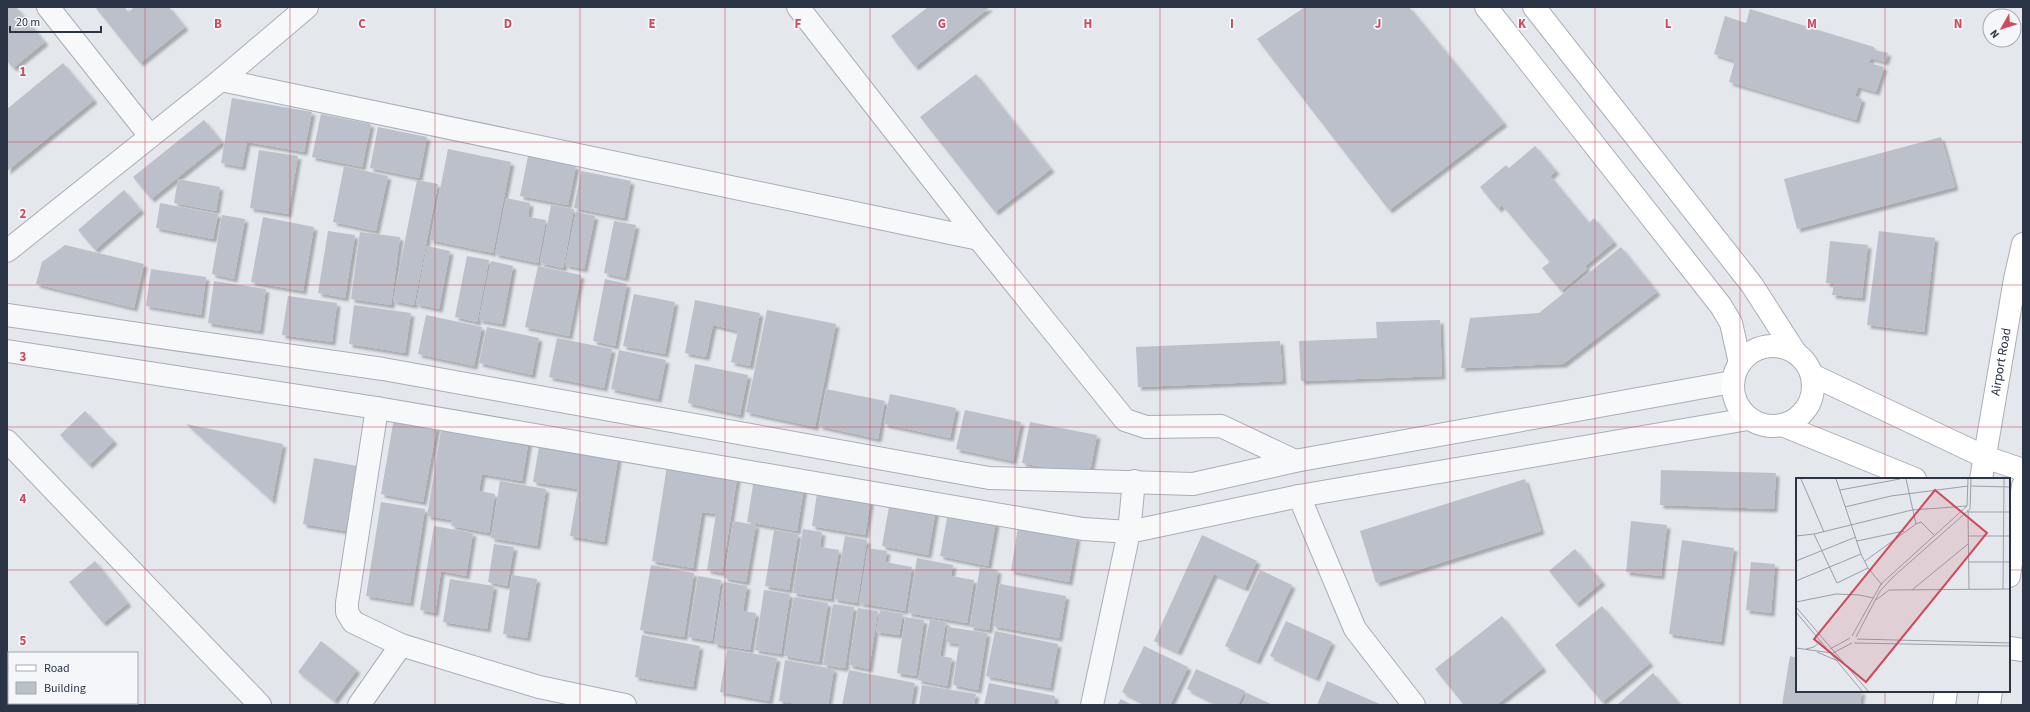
<svg xmlns="http://www.w3.org/2000/svg" width="2030" height="712" font-family="'Source Sans 3',sans-serif">
<defs>
<filter id="shadow"><feDropShadow dx="3.5" dy="3.5" stdDeviation="1" flood-color="#0004"/></filter>
</defs>
<rect width="100%" height="100%" fill="#e4e7ec"/>
<!-- building -->
<g fill="#bbc0ca" filter="url(#shadow)">
<polygon points="7,7 16,7 45,42 13,68 7,61"/>
<polygon points="95,7 126,7 125,8 128,12 135,7 169,7 185,27 140,63"/>
<polygon points="928,7 990,7 915,67 891,36"/>
<polygon points="1305,7 1409,7 1504,123 1389,210 1257,39"/>
<polygon points="1750,9 1874,47 1874,50 1888,53 1885,62 1871,58 1869,63 1884,67 1876,92 1858,87 1855,96 1862,99 1856,120 1729,82 1735,61 1714,54 1725,16 1746,23"/>
<polygon points="63,63 94,100 7,171 7,109"/>
<polygon points="976,74 1051,169 995,212 920,117"/>
<polygon points="232,98 312,112 304,152 247,142 242,167 221,163"/>
<polygon points="321,114 371,124 362,167 312,157"/>
<polygon points="204,120 222,142 151,199 133,177"/>
<polygon points="378,127 427,137 419,178 370,168"/>
<polygon points="1941,137 1955,187 1797,229 1784,179"/>
<polygon points="1535,146 1556,171 1550,176 1589,223 1594,218 1614,242 1585,266 1587,269 1561,291 1542,268 1550,262 1502,205 1498,209 1480,187 1506,165 1509,168"/>
<polygon points="448,149 511,162 493,253 430,240"/>
<polygon points="259,150 298,156 288,214 250,208"/>
<polygon points="528,156 576,166 568,205 520,196"/>
<polygon points="344,166 388,176 376,231 333,222"/>
<polygon points="581,171 631,181 624,218 574,208"/>
<polygon points="178,179 220,187 216,211 174,203"/>
<polygon points="417,180 438,184 414,305 393,301"/>
<polygon points="124,190 141,210 95,250 78,230"/>
<polygon points="506,198 530,203 528,217 546,220 538,263 495,254"/>
<polygon points="160,203 218,214 213,239 156,228"/>
<polygon points="551,205 574,209 563,268 540,263"/>
<polygon points="576,212 595,216 584,269 565,265"/>
<polygon points="222,215 245,219 234,279 212,274"/>
<polygon points="263,217 314,227 303,291 251,282"/>
<polygon points="614,221 636,225 625,278 604,273"/>
<polygon points="328,231 355,235 345,298 318,293"/>
<polygon points="1879,231 1935,238 1924,332 1867,325"/>
<polygon points="360,232 400,237 391,305 351,299"/>
<polygon points="1830,241 1868,245 1862,298 1832,295 1834,284 1826,283"/>
<polygon points="65,245 144,264 134,308 36,284 42,262"/>
<polygon points="427,246 450,251 439,309 416,304"/>
<polygon points="1621,247 1657,292 1563,364 1461,368 1470,318 1539,313"/>
<polygon points="467,256 489,260 477,322 455,317"/>
<polygon points="491,261 513,266 502,324 479,320"/>
<polygon points="538,266 581,275 569,336 525,327"/>
<polygon points="151,269 206,277 201,315 146,306"/>
<polygon points="605,279 627,284 615,346 593,341"/>
<polygon points="214,281 266,289 260,331 208,323"/>
<polygon points="634,294 675,302 665,354 623,346"/>
<polygon points="288,296 337,303 332,342 282,335"/>
<polygon points="695,300 760,313 750,366 731,362 738,331 713,325 706,357 685,353"/>
<polygon points="354,305 411,313 405,353 349,344"/>
<polygon points="767,310 836,324 815,427 746,412"/>
<polygon points="426,315 482,327 474,366 418,354"/>
<polygon points="1440,320 1442,376 1301,381 1299,341 1377,338 1376,322"/>
<polygon points="487,327 539,338 532,375 479,363"/>
<polygon points="557,338 612,349 604,388 549,377"/>
<polygon points="1280,341 1283,381 1138,387 1136,347"/>
<polygon points="619,350 666,360 658,399 611,389"/>
<polygon points="695,364 748,375 740,415 688,403"/>
<polygon points="826,389 885,401 878,439 819,426"/>
<polygon points="890,394 956,408 950,438 884,424"/>
<polygon points="965,410 1021,422 1013,461 956,449"/>
<polygon points="85,411 114,441 89,465 60,435"/>
<polygon points="394,418 437,426 423,502 381,494"/>
<polygon points="1030,422 1097,435 1089,477 1022,463"/>
<polygon points="186,424 283,444 272,501"/>
<polygon points="442,424 529,439 522,481 482,474 479,491 495,494 489,533 451,526 452,520 427,516"/>
<polygon points="540,440 619,453 604,542 570,536 578,489 533,482"/>
<polygon points="314,458 357,466 346,531 303,524"/>
<polygon points="668,460 738,472 722,573 707,570 716,514 702,512 693,568 652,561"/>
<polygon points="1661,470 1776,473 1774,509 1660,505"/>
<polygon points="754,479 804,487 797,531 747,522"/>
<polygon points="1525,479 1541,531 1376,583 1360,531"/>
<polygon points="500,481 546,489 537,546 491,538"/>
<polygon points="818,487 871,497 865,535 812,526"/>
<polygon points="890,501 936,509 928,555 882,546"/>
<polygon points="381,502 425,509 410,603 366,596"/>
<polygon points="948,513 996,522 988,566 940,556"/>
<polygon points="733,521 756,525 746,582 724,578"/>
<polygon points="1631,521 1667,525 1661,576 1626,572"/>
<polygon points="434,526 473,533 466,576 441,571 435,613 420,610"/>
<polygon points="1018,527 1077,537 1069,582 1011,571"/>
<polygon points="803,529 822,532 820,547 839,550 831,599 793,593"/>
<polygon points="774,530 798,534 789,590 765,586"/>
<polygon points="1202,535 1257,561 1245,588 1214,574 1178,652 1154,641"/>
<polygon points="845,536 867,540 857,603 834,599"/>
<polygon points="1682,540 1734,548 1721,642 1669,634"/>
<polygon points="494,544 514,547 507,586 488,582"/>
<polygon points="868,548 887,551 885,562 912,567 905,611 859,603"/>
<polygon points="1575,549 1602,582 1576,604 1549,571"/>
<polygon points="917,558 953,565 951,576 974,580 967,623 908,613"/>
<polygon points="95,561 128,603 103,623 69,582"/>
<polygon points="1751,562 1775,564 1771,613 1746,610"/>
<polygon points="651,565 694,573 684,637 640,630"/>
<polygon points="980,567 998,570 989,630 970,627"/>
<polygon points="1260,570 1292,585 1257,661 1225,646"/>
<polygon points="512,575 537,579 527,638 503,634"/>
<polygon points="698,576 721,580 712,641 688,637"/>
<polygon points="450,579 494,586 487,629 443,622"/>
<polygon points="724,582 747,586 743,611 756,613 750,650 714,644"/>
<polygon points="1000,584 1066,596 1059,638 993,626"/>
<polygon points="764,590 790,594 781,654 755,650"/>
<polygon points="794,597 828,603 819,662 784,656"/>
<polygon points="833,604 854,607 845,668 823,665"/>
<polygon points="1602,606 1650,663 1602,702 1555,645"/>
<polygon points="858,608 878,611 869,669 849,665"/>
<polygon points="880,610 903,614 899,635 876,632"/>
<polygon points="1502,616 1543,668 1496,705 1464,705 1435,669"/>
<polygon points="905,617 924,620 916,676 897,673"/>
<polygon points="930,619 946,622 940,656 952,658 947,686 918,680"/>
<polygon points="1286,621 1332,642 1316,678 1270,656"/>
<polygon points="948,627 987,633 978,690 953,685 959,644 946,642"/>
<polygon points="995,631 1058,644 1050,688 986,676"/>
<polygon points="642,635 700,646 693,687 635,677"/>
<polygon points="321,641 357,670 334,701 298,672"/>
<polygon points="1144,646 1188,667 1170,705 1148,705 1122,692"/>
<polygon points="727,649 777,658 769,701 720,692"/>
<polygon points="1790,656 1797,658 1797,691 1862,691 1860,705 1782,705"/>
<polygon points="785,660 834,669 828,705 803,705 779,701"/>
<polygon points="1196,669 1245,691 1238,705 1212,705 1213,702 1187,689"/>
<polygon points="849,670 915,683 911,705 842,705"/>
<polygon points="1653,673 1681,705 1617,705"/>
<polygon points="1327,681 1382,705 1317,705"/>
<polygon points="989,683 1055,696 1054,705 984,705"/>
<polygon points="922,685 976,694 974,705 919,705"/>
<polygon points="1247,693 1273,705 1242,705"/>
<polygon points="1121,699 1132,705 1117,705"/>
</g>
<g fill="none" stroke-linecap="round" stroke-linejoin="round">
<defs>
<g id="street">
<polyline points="48,7 150,136"/>
<polyline points="798,7 979,239 1125,420 1146,427 1221,426 1295,461"/>
<polyline points="221,80 979,239"/>
<polyline points="7,251 221,80 307,7"/>
<polyline points="7,315 383,369 989,478 1193,484 1295,461 1732,382"/>
<polyline points="7,351 377,408 1083,529 1129,532 1299,496 1748,419"/>
<polyline points="377,408 347,603 347,612 353,622 401,645"/>
<polyline points="7,441 260,705"/>
<polyline points="1299,496 1355,629 1414,705"/>
<polyline points="359,705 401,645 539,687 625,705"/>
<polyline points="1092,705 1129,532 1134,481"/>
</g>
<g id="secondary">
<polyline points="1486,7 1721,306 1731,323 1740,363"/>
<polyline points="1534,7 1752,285 1795,352"/>
<circle cx="1773" cy="386" r="40"/>
<polyline points="1812,375 1985,457 2023,470"/>
<polyline points="1782,425 1915,479"/>
<path id="s1" d="M1981,479L2015,279L2023,244"/>
<polyline points="2009,576 2023,486"/>
<polyline points="2009,648 2023,650"/>
<polyline points="1944,705 1946,691"/>
<polyline points="1989,705 1991,691"/>
</g>
</defs>
<!-- street casing -->
<use href="#street" stroke="#a9aeb7" stroke-width="24"/>
<!-- secondary casing -->
<use href="#secondary" stroke="#a9aeb7" stroke-width="24"/>
<!-- street -->
<use href="#street" stroke="#f7f8fa" stroke-width="22"/>
<!-- secondary -->
<use href="#secondary" stroke="#fff" stroke-width="22"/>
</g>
<!-- grid -->
<path fill="none" stroke="#d1495b" stroke-width="1" stroke-opacity="0.55" d="M145,7V705M290,7V705M435,7V705M580,7V705M725,7V705M870,7V705M1015,7V705M1160,7V705M1305,7V705M1450,7V705M1595,7V705M1740,7V705M1885,7V479M7,142H2023M7,285H2023M7,427H2023M7,570H1797M2009,570H2023M1885,691V705"/>
<g text-anchor="middle" dominant-baseline="central" stroke-width="3.5" stroke-linejoin="round" paint-order="stroke">
<!-- street labels -->
<g font-size="13" fill="#2b3445" stroke="#f4f6f9">
<text stroke="none"><textPath href="#s1" startOffset="119">Airport Road</textPath></text>
</g>
</g>
<!-- overview -->
<g transform="translate(1796 478)">
<rect width="214" height="214" fill="#e4e7ec"/>
<path fill="none" stroke="#9a9fa9" stroke-width="1" d="M5,1L28,54M40,1L65,76L72,90L86,107M175,8L214,9M44,12L104,1M49,29L95,18L172,8M172,32L173,111M172,34H214M120,46L125,44L139,58M18,56L41,105L72,90M0,58L18,56L116,32L171,28M172,58H214M61,63L108,53M0,83L60,59M69,83L120,46L110,1M172,84H214M0,103L65,76M207,111L208,1M116,112L172,66M80,122L93,112L214,111M0,124L40,116L64,117L77,120M0,129L72,213M0,134L66,213M56,158L85,106L171,28L172,1M60,159L84,113L97,99L174,31L175,1M61,161L214,165M58,165L214,168M0,170L36,175M10,171L18,169L25,163M34,171L54,160M21,174L42,183M37,175L56,165"/>
<path fill="#d1495b" fill-opacity="0.15" stroke="#d1495b" stroke-width="2" d="M139,12L191,55L70,204L18,161Z"/>
<rect width="214" height="214" fill="none" stroke="#2b3445" stroke-width="2"/>
</g>
<g font-size="13" text-anchor="middle" font-weight="bold" fill="#d1495b" stroke="#f4f6f9" stroke-width="3.5" stroke-linejoin="round" paint-order="stroke">
<text x="218" y="28">B</text>
<text x="362" y="28">C</text>
<text x="508" y="28">D</text>
<text x="652" y="28">E</text>
<text x="798" y="28">F</text>
<text x="942" y="28">G</text>
<text x="1088" y="28">H</text>
<text x="1232" y="28">I</text>
<text x="1378" y="28">J</text>
<text x="1522" y="28">K</text>
<text x="1668" y="28">L</text>
<text x="1812" y="28">M</text>
<text x="1958" y="28">N</text>
<text x="23" y="76">1</text>
<text x="23" y="218">2</text>
<text x="23" y="361">3</text>
<text x="23" y="503">4</text>
<text x="23" y="645">5</text>
</g>
<!-- border -->
<rect width="2030" height="712" fill="none" stroke="#2b3445" stroke-width="16"/>
<!-- legend -->
<rect x="8" y="652" width="130" height="52" fill="#f4f6f9" stroke="#a4a8b1"/>
<rect x="16" y="665" width="20" height="6" fill="#ffffff" stroke="#a4a8b1"/>
<text x="44" y="672" font-size="12" fill="#2b3445">Road</text>
<rect x="16" y="682" width="20" height="12" fill="#bbc0ca" stroke="#a4a8b1"/>
<text x="44" y="692" font-size="12" fill="#2b3445">Building</text>
<!-- north arrow -->
<g transform="translate(2002 28) rotate(231)"><circle r="19" fill="#f4f6f9" stroke="#a4a8b1"/>
<path d="M0-3L7 15L0 10L-7 15Z" fill="#d1495b"/>
<text y="-6" font-size="11" font-weight="bold" text-anchor="middle" fill="#2b3445">N</text>
</g>
<!-- scale -->
<path d="M10 26v6h91v-6" fill="none" stroke="#2b3445" stroke-width="2"/>
<text x="16" y="26" font-size="12" fill="#2b3445" stroke="#f4f6f9" stroke-width="3" paint-order="stroke">20 m</text>
</svg>
